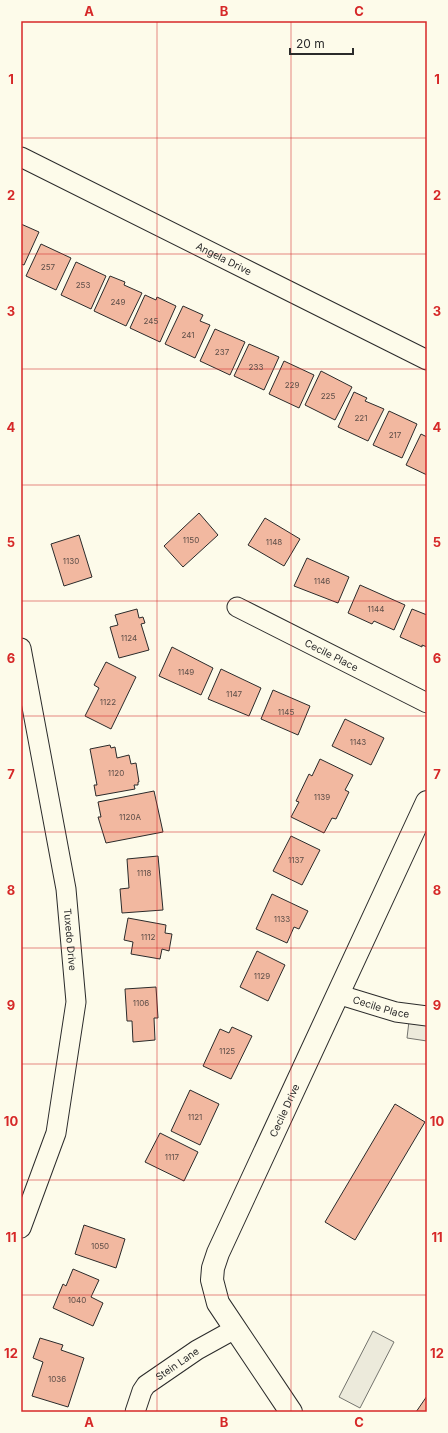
<svg xmlns="http://www.w3.org/2000/svg" width="448" height="1433" font-family="Inter,sans-serif">
<rect width="100%" height="100%" fill="#fdfbea"/>
<!-- parking -->
<g fill="#eceadb" stroke="#74746e">
<polygon points="409,1021 427,1024 427,1041 407,1038"/>
<polygon points="373,1331 394,1342 360,1408 339,1397"/>
</g>
<!-- building -->
<g fill="#f2b8a0" stroke="#2b2b2b">
<polygon points="21,224 39,232 24,265 21,264"/>
<polygon points="41,244 71,258 56,290 26,276"/>
<polygon points="76,262 106,276 91,309 61,295"/>
<polygon points="110,276 125,282 124,285 142,293 126,326 94,311"/>
<polygon points="145,295 156,300 157,297 176,306 160,342 130,328"/>
<polygon points="183,306 203,315 200,321 210,325 195,358 165,344"/>
<polygon points="215,329 245,342 230,375 200,361"/>
<polygon points="249,344 279,357 264,390 234,376"/>
<polygon points="284,361 314,375 299,408 269,394"/>
<polygon points="321,371 352,387 335,420 305,405"/>
<polygon points="354,392 367,398 365,401 384,409 368,441 338,427"/>
<polygon points="389,411 417,424 402,458 373,445"/>
<polygon points="421,434 427,437 427,475 406,465"/>
<polygon points="199,513 218,535 183,567 164,546"/>
<polygon points="265,518 300,539 284,566 248,545"/>
<polygon points="79,535 92,577 64,586 51,544"/>
<polygon points="307,558 349,577 338,603 294,586"/>
<polygon points="360,585 405,605 394,630 374,621 372,624 348,613"/>
<polygon points="137,609 139,618 143,617 145,623 141,624 149,650 119,658 110,627 118,625 115,615"/>
<polygon points="412,609 427,615 427,647 422,645 422,647 400,637"/>
<polygon points="172,647 213,668 201,695 159,676"/>
<polygon points="106,662 136,677 111,729 85,716 99,688 94,685"/>
<polygon points="221,669 261,688 249,716 208,699"/>
<polygon points="273,690 310,706 298,735 261,719"/>
<polygon points="345,719 384,738 371,765 332,746"/>
<polygon points="110,745 111,748 115,747 117,758 129,755 131,764 136,763 139,782 138,782 138,785 134,785 135,789 96,796 94,785 97,785 90,749"/>
<polygon points="320,759 353,775 345,790 349,792 336,819 332,818 324,833 291,817 299,802 296,801 309,774 312,776"/>
<polygon points="154,791 163,832 106,843 98,817 101,817 98,802"/>
<polygon points="291,836 320,850 302,885 273,871"/>
<polygon points="158,856 163,910 122,913 120,889 129,888 127,859"/>
<polygon points="272,894 308,911 299,929 294,927 287,943 256,929"/>
<polygon points="128,918 166,925 165,933 172,934 169,951 162,949 160,959 131,954 133,942 124,940"/>
<polygon points="257,951 285,965 268,1001 240,987"/>
<polygon points="156,987 158,1018 154,1018 155,1040 133,1042 132,1021 127,1021 125,989"/>
<polygon points="232,1027 252,1036 231,1079 203,1066 220,1029 229,1033"/>
<polygon points="190,1090 219,1104 200,1145 171,1131"/>
<polygon points="395,1104 425,1122 355,1240 325,1222"/>
<polygon points="160,1133 198,1152 184,1181 145,1162"/>
<polygon points="84,1225 125,1239 116,1268 75,1254"/>
<polygon points="73,1269 99,1280 91,1297 103,1303 93,1326 53,1308 63,1284 66,1286"/>
<polygon points="40,1338 63,1345 61,1350 84,1358 68,1407 32,1396 43,1362 33,1358"/>
<polygon points="427,1396 427,1412 416,1412"/>
</g>
<g fill="none" stroke-linecap="round" stroke-linejoin="round">
<defs>
<g id="minor">
<path id="s1" d="M21,157L427,360"/>
<path id="s2" d="M237,607L427,703"/>
<path id="s3" d="M21,648L66,889L76,1002L56,1133L21,1228"/>
<path id="s4" d="M337,994L396,1012L427,1016"/>
<path id="s5" d="M135,1412L142,1391L146,1385L197,1350L235,1329"/>
</g>
<g id="tertiary">
<path id="s6" d="M291,1412L218,1303L212,1280L213,1268L218,1253L427,802"/>
</g>
</defs>
<!-- minor casing -->
<use href="#minor" stroke="#2b2b2b" stroke-width="21"/>
<!-- tertiary casing -->
<use href="#tertiary" stroke="#2b2b2b" stroke-width="24"/>
<!-- minor -->
<use href="#minor" stroke="#fdfbea" stroke-width="19"/>
<!-- tertiary -->
<use href="#tertiary" stroke="#fdfbea" stroke-width="22"/>
</g>
<!-- grid -->
<path fill="none" stroke="#d62828" stroke-width="1" stroke-opacity="0.55" d="M157,21V1412M291,21V1412M21,138H427M21,254H427M21,369H427M21,485H427M21,601H427M21,716H427M21,832H427M21,948H427M21,1064H427M21,1180H427M21,1295H427"/>
<g text-anchor="middle" dominant-baseline="central" stroke-width="3" stroke-linejoin="round" paint-order="stroke">
<!-- number labels -->
<g font-size="8" fill="#5d4e48">
<text x="48" y="267">257</text>
<text x="83" y="285">253</text>
<text x="118" y="302">249</text>
<text x="151" y="321">245</text>
<text x="188" y="335">241</text>
<text x="222" y="352">237</text>
<text x="256" y="367">233</text>
<text x="292" y="385">229</text>
<text x="328" y="396">225</text>
<text x="361" y="418">221</text>
<text x="395" y="435">217</text>
<text x="191" y="540">1150</text>
<text x="274" y="542">1148</text>
<text x="71" y="561">1130</text>
<text x="322" y="581">1146</text>
<text x="376" y="609">1144</text>
<text x="129" y="638">1124</text>
<text x="186" y="672">1149</text>
<text x="234" y="694">1147</text>
<text x="108" y="702">1122</text>
<text x="286" y="712">1145</text>
<text x="358" y="742">1143</text>
<text x="116" y="773">1120</text>
<text x="322" y="797">1139</text>
<text x="130" y="817">1120A</text>
<text x="296" y="860">1137</text>
<text x="144" y="873">1118</text>
<text x="282" y="919">1133</text>
<text x="148" y="937">1112</text>
<text x="262" y="976">1129</text>
<text x="141" y="1003">1106</text>
<text x="227" y="1051">1125</text>
<text x="195" y="1117">1121</text>
<text x="172" y="1157">1117</text>
<text x="100" y="1246">1050</text>
<text x="77" y="1300">1040</text>
<text x="57" y="1379">1036</text>
</g>
<!-- street labels -->
<g font-size="10" fill="#2b2b2b" stroke="#fdfbea">
<text stroke="none"><textPath href="#s1" startOffset="227">Angela Drive</textPath></text>
<text stroke="none"><textPath href="#s2" startOffset="106">Cecile Place</textPath></text>
<text stroke="none"><textPath href="#s3" startOffset="296">Tuxedo Drive</textPath></text>
<text stroke="none"><textPath href="#s4" startOffset="46">Cecile Place</textPath></text>
<text stroke="none"><textPath href="#s6" startOffset="340">Cecile Drive</textPath></text>
<text stroke="none"><textPath href="#s5" startOffset="67">Stein Lane</textPath></text>
</g>
</g>
<!-- border -->
<rect width="448" height="1433" fill="none" stroke="#fdfbea" stroke-width="44"/>
<!-- scale -->
<path d="M290 48v6h63v-6" fill="none" stroke="#2b2b2b" stroke-width="2"/>
<text x="296" y="48" font-size="12" fill="#2b2b2b" stroke="#fdfbea" stroke-width="3" paint-order="stroke">20 m</text>
<rect x="22" y="22" width="404" height="1389" fill="none" stroke="#d62828" stroke-width="1.5"/>
<g font-size="13" text-anchor="middle" font-weight="bold" fill="#d62828">
<text x="89" y="16">A</text>
<text x="224" y="16">B</text>
<text x="359" y="16">C</text>
<text x="11" y="84">1</text>
<text x="437" y="84">1</text>
<text x="11" y="200">2</text>
<text x="437" y="200">2</text>
<text x="11" y="316">3</text>
<text x="437" y="316">3</text>
<text x="11" y="432">4</text>
<text x="437" y="432">4</text>
<text x="11" y="547">5</text>
<text x="437" y="547">5</text>
<text x="11" y="663">6</text>
<text x="437" y="663">6</text>
<text x="11" y="779">7</text>
<text x="437" y="779">7</text>
<text x="11" y="895">8</text>
<text x="437" y="895">8</text>
<text x="11" y="1010">9</text>
<text x="437" y="1010">9</text>
<text x="11" y="1126">10</text>
<text x="437" y="1126">10</text>
<text x="11" y="1242">11</text>
<text x="437" y="1242">11</text>
<text x="11" y="1358">12</text>
<text x="437" y="1358">12</text>
<text x="89" y="1427">A</text>
<text x="224" y="1427">B</text>
<text x="359" y="1427">C</text>
</g>
</svg>
